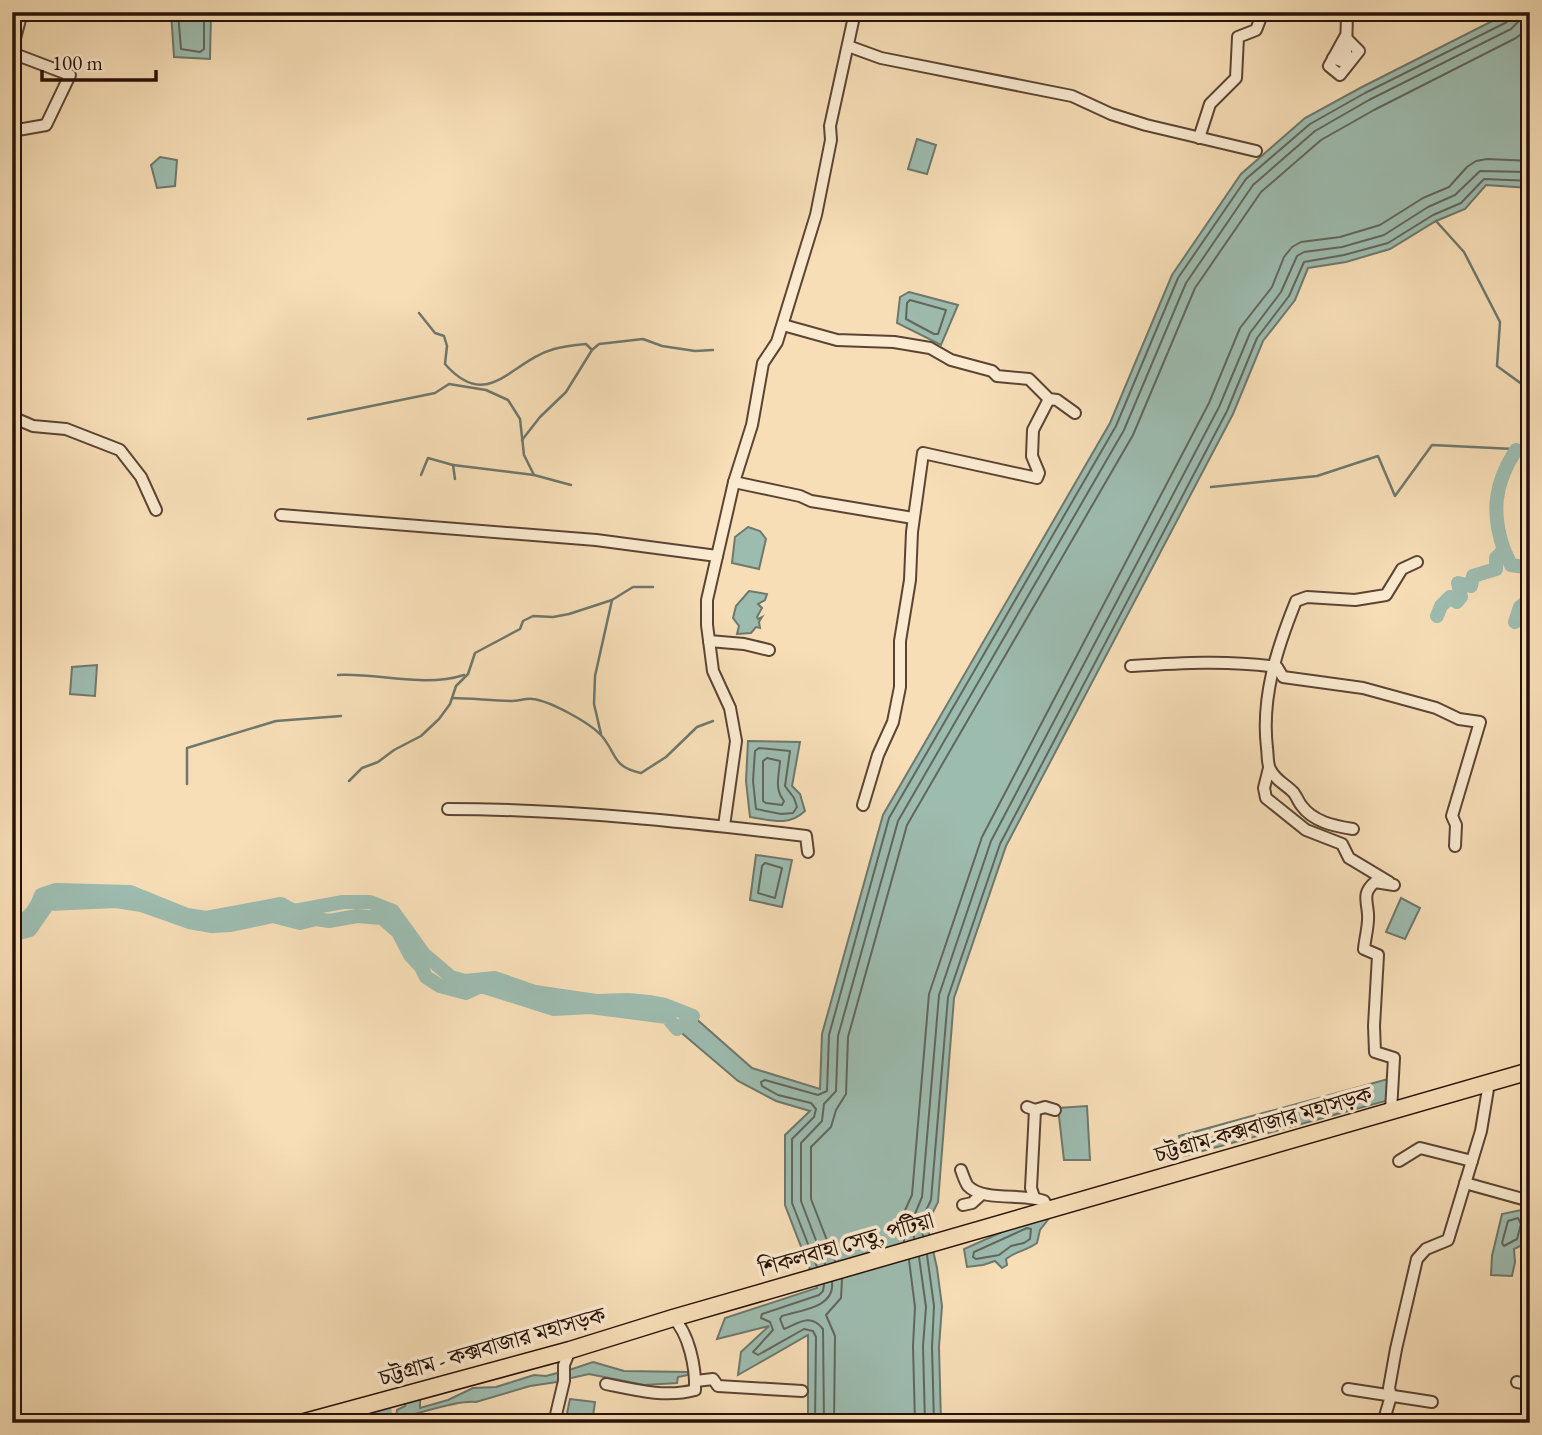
<svg xmlns="http://www.w3.org/2000/svg" width="1542" height="1435" font-family="'EB Garamond','Noto Serif Bengali',serif">
<rect width="100%" height="100%" fill="#f7deb7"/>
<filter id="stains"><feTurbulence type="fractalNoise" baseFrequency=".00286" numOctaves="4"/><feColorMatrix values="0 0 0 0 .2 0 0 0 0 .09 0 0 0 0 .02 0 0 0 .5 -.17"/></filter>
<radialGradient id="worn" r=".72"><stop offset=".6" stop-color="#630" stop-opacity="0"/><stop offset="1" stop-color="#630" stop-opacity=".3"/></radialGradient>
<!-- water -->
<g fill="#9dbcb0" stroke="#6e786d" stroke-width="2">
<polygon points="171,12 211,12 210,59 174,57"/>
<polygon points="1510,12 1530,12 1530,188 1486,185 1465,209 1436,221 1390,249 1346,262 1308,268 1295,300 1263,341 1233,414 1006,846 954,998 938,1202 927,1224 937,1268 942,1306 939,1347 941,1423 808,1423 808,1335 738,1375 741,1352 769,1326 717,1339 725,1318 817,1288 785,1205 785,1135 810,1111 776,1101 738,1081 677,1029 693,1016 752,1068 820,1089 822,1034 883,815 1110,423 1172,275 1241,174 1305,118 1362,87"/>
<polygon points="917,139 936,145 927,174 908,169"/>
<polygon points="160,157 177,160 175,186 157,188 151,165"/>
<polygon points="909,292 958,305 941,345 897,323 900,297"/>
<polygon points="748,527 760,531 766,539 759,569 732,563 735,537"/>
<polygon points="749,591 767,594 765,600 758,604 762,608 757,617 758,619 762,617 759,622 760,628 756,627 751,633 737,634 739,626 733,618 736,606"/>
<polygon points="97,665 95,696 70,694 72,667"/>
<path d="M748,741L800,742L792,786L800,794L805,811C788,827 771,820 750,817L746,781Z"/>
<polygon points="756,855 792,860 782,907 750,900"/>
<polygon points="1401,898 1420,908 1405,939 1386,932"/>
<polygon points="1388,1079 1389,1100 1184,1156 1179,1136"/>
<polygon points="1087,1106 1090,1160 1064,1160 1058,1108"/>
<polygon points="1521,1210 1528,1220 1524,1244 1514,1249 1515,1262 1512,1276 1491,1275 1492,1256 1502,1214"/>
<path d="M1038,1216L1050,1217L1040,1230L1037,1243C1026,1251 1016,1251 1006,1259L1007,1265L1002,1268L995,1261L983,1265L967,1267L964,1249Z"/>
<polygon points="593,1362 624,1371 688,1372 688,1375 678,1377 677,1383 644,1385 589,1374 567,1379 569,1370"/>
<path d="M561,1372L564,1381L530,1386L476,1402C459,1400 427,1411 411,1415C404,1417 404,1420 396,1419L397,1410L405,1406L406,1401L417,1397L420,1400V1408L448,1400L473,1388L496,1387L534,1375L546,1376Z"/>
<polygon points="570,1399 595,1402 592,1423 571,1423 566,1418"/>
</g>
<g fill="none" stroke-linecap="round" stroke-linejoin="round">
<!-- shore -->
<g stroke="#62665c" stroke-width="2">
<polyline points="178,12 181,49 200,52 204,49 204,12"/>
<polygon points="910,300 946,310 938,334 934,334 906,319 907,303"/>
<polygon points="759,748 790,751 785,786 794,798 797,807 793,813 781,814 756,809 753,781 755,751"/>
<path d="M767,758L780,761C779,777 774,788 784,801L782,805L766,803L763,801V761Z"/>
<polygon points="765,863 782,868 775,898 758,893 762,866"/>
<polygon points="1518,1218 1521,1224 1517,1239 1504,1246 1502,1243 1508,1221"/>
<polygon points="1027,1228 1031,1229 1030,1239 1024,1243 1011,1246 999,1255 976,1259 973,1257 974,1252"/>
<polyline points="923,1236 920,1223 931,1200 948,997 1000,844 1227,411 1257,338 1289,296 1304,262 1344,255 1388,243 1433,215 1461,203 1484,179 1530,181"/>
<polyline points="914,1238 912,1221 922,1197 939,995 991,841 1219,407 1250,333 1281,292 1297,256 1304,252 1342,247 1384,235 1428,207 1455,195 1480,171 1530,172"/>
<polyline points="904,1241 901,1219 912,1195 929,994 982,837 1209,403 1240,328 1272,287 1284,257 1292,247 1301,242 1340,237 1380,225 1423,198 1449,187 1467,167 1476,161 1487,159 1530,161"/>
<polyline points="927,1255 934,1306 932,1347 934,1423"/>
<polyline points="919,1257 926,1307 923,1346 925,1423"/>
<polyline points="909,1260 915,1307 913,1346 915,1423"/>
<polyline points="835,1261 811,1199 811,1147 831,1127 836,1110 846,1094 848,1037 907,825 1133,435 1195,288 1261,192 1321,140 1374,110 1516,38 1525,31 1530,21"/>
<polyline points="825,1264 801,1201 801,1143 822,1121 824,1104 836,1091 838,1036 898,821 1124,430 1186,283 1253,185 1315,131 1369,100 1511,29 1518,22 1520,12"/>
<polyline points="817,1267 792,1203 792,1139 814,1117 816,1109 811,1103 778,1095 762,1086 761,1082 765,1080 818,1095 827,1091 829,1035 889,818 1116,426 1178,278 1246,179 1310,124 1365,93 1507,22 1511,12"/>
<polyline points="815,1423 816,1337 813,1331 804,1329 758,1355 753,1352 773,1330 770,1322 761,1318 762,1314 819,1295 823,1291 824,1285"/>
<path d="M824,1423L823,1329C810,1313 799,1323 784,1329L780,1319L782,1316C800,1310 835,1308 832,1282"/>
<polyline points="834,1423 835,1336 826,1315 841,1298 842,1279"/>
</g>
<!-- stream -->
<g stroke="#6e786d" stroke-width="2.5">
<polyline points="1436,221 1464,252 1500,322 1497,366 1530,390"/>
<path d="M419,313L435,333L444,336L447,346L445,364C488,413 511,361 554,349C564,346 576,345 586,344L592,350"/>
<polyline points="308,419 435,393 449,384 486,390 508,400 520,419 524,455 534,475 571,485"/>
<polyline points="522,440 540,417 566,392 592,350 599,344 643,339 662,346 695,351 713,350"/>
<polyline points="421,475 428,458 453,465"/>
<polyline points="455,479 453,465 534,475"/>
<polyline points="1211,487 1317,476 1378,456 1395,496 1432,445 1514,449 1530,459"/>
<path d="M338,675C380,673 424,688 464,675"/>
<path d="M452,698C472,698 492,701 511,701C518,701 526,698 533,699C550,701 588,722 600,734C617,752 611,767 641,773L666,757L697,727L713,721"/>
<polyline points="601,734 594,704 595,676 612,600"/>
<polyline points="349,781 362,768 378,762 394,750 421,736 439,719 450,704 456,686 468,674 475,653 520,629 523,621 533,616 553,617 569,614 612,600 633,587 653,587"/>
<polyline points="187,784 187,748 276,721 341,716"/>
</g>
<!-- river -->
<g stroke="#9dbcb0" stroke-width="14">
<polyline points="1504,550 1511,565 1525,567 1530,576"/>
<path d="M1437,616L1441,606L1450,597L1457,602L1461,597L1458,583L1471,586L1473,576L1496,569V558L1504,550C1491,513 1494,484 1516,450"/>
<polyline points="1515,622 1520,607 1530,599"/>
<path d="M12,925L18,926C29,916 37,909 41,895L56,890L130,892L187,915L206,918L281,904L294,911L343,902H370L393,911L424,954L451,977L465,981L495,978L535,992L596,1001L628,1000L649,1002L665,1005L693,1016L677,1029L667,1017L590,1007L554,1009L481,986L466,993L440,986L426,977L421,967L410,955L398,932L382,918L357,916L329,921L316,919L300,923L273,916L231,925L212,926L189,922L141,905L116,901L48,904L30,930L12,935"/>
<polyline points="360,1423 385,1412"/>
</g>
<defs>
<g id="minor">
<polygon points="1345,37 1359,51 1340,75 1329,66"/>
<polyline points="848,46 881,58 1072,96 1111,114 1146,125 1256,151"/>
<polyline points="12,50 22,12"/>
<polyline points="12,53 70,75 46,125 12,131"/>
<polyline points="1333,58 1341,61 1346,54 1347,12"/>
<polyline points="1199,138 1210,104 1236,78 1238,37 1256,30 1263,12"/>
<polyline points="783,325 837,340 894,342 930,348 951,360 992,371 997,376 1029,379 1049,399 1057,400 1075,413"/>
<polyline points="12,417 33,426 66,429 120,450 141,477 156,510"/>
<polyline points="734,482 752,425 763,363 777,342 816,215 831,140 830,126 855,12"/>
<polyline points="281,515 596,540 717,556"/>
<polyline points="709,641 744,644 769,650"/>
<path d="M1131,666C1180,663 1228,660 1277,667L1283,677L1363,688L1436,708L1459,719L1480,722L1452,816L1456,825L1455,846"/>
<polyline points="1269,768 1264,788 1266,798 1306,830 1342,844 1349,858 1389,882"/>
<polyline points="863,805 878,755 893,722 900,687 900,641 910,580 912,532 923,453 1037,478 1039,473 1032,456 1033,430 1049,399"/>
<path d="M448,809C567,809 688,822 806,836L808,852"/>
<polyline points="724,826 736,741 730,708 713,671 707,625 707,600 734,482 800,496 811,501 913,518"/>
<path d="M1353,829C1334,826 1313,822 1301,805C1298,801 1296,795 1293,792C1285,784 1275,780 1270,769C1267,763 1268,754 1267,748C1261,697 1277,648 1296,601L1307,597L1355,600L1386,595L1402,569L1417,562"/>
<polyline points="1027,1107 1035,1110 1031,1188 1034,1197"/>
<polyline points="1035,1110 1045,1107 1055,1110"/>
<path d="M1391,1111L1394,1058L1375,1052L1374,1026L1378,955L1364,949C1365,938 1369,925 1368,914C1367,900 1362,893 1375,882L1394,885"/>
<polyline points="1399,1161 1420,1148 1472,1161"/>
<path d="M961,1170C963,1175 965,1182 968,1186C983,1202 1024,1193 1044,1201L1049,1210"/>
<polyline points="1465,1183 1530,1201"/>
<polyline points="963,1205 972,1203 982,1194"/>
<polyline points="696,1381 713,1379 718,1386 802,1391"/>
<polyline points="1517,1382 1530,1385"/>
<path d="M606,1384C635,1390 666,1398 695,1390C696,1368 689,1333 673,1318"/>
<polyline points="1348,1389 1432,1402"/>
<polyline points="554,1423 564,1381 564,1365 570,1350"/>
<polyline points="1383,1423 1391,1396 1389,1388 1396,1349 1417,1259 1426,1249 1448,1240 1481,1131 1489,1083"/>
</g>
<polyline id="highway" points="301,1423 570,1350 673,1318 1530,1071"/>
</defs>
<!-- minor casing -->
<use href="#minor" stroke="#5b4434" stroke-width="14"/>
<!-- highway casing -->
<use href="#highway" stroke="#271108" stroke-width="19"/>
<!-- minor -->
<use href="#minor" stroke="#faead0" stroke-width="10"/>
<!-- highway -->
<use href="#highway" stroke="#f7deb7" stroke-width="16"/>
</g>
<g text-anchor="middle" dominant-baseline="central" stroke-width="7" stroke-linejoin="round" paint-order="stroke">
<!-- street labels -->
<g font-size="23" fill="#271108" stroke="#faead0">
<text transform="translate(1263 1124) rotate(-16)">চট্টগ্রাম-কক্সবাজার মহাসড়ক</text>
<text transform="translate(846 1244) rotate(-16)">শিকলবাহা সেতু, পটিয়া</text>
<text transform="translate(492 1346) rotate(-16)">চট্টগ্রাম - কক্সবাজার মহাসড়ক</text>
</g>
</g>
<!-- margin -->
<rect width="1542" height="1435" fill="none" stroke="#f7deb7" stroke-width="42"/>
<rect x="14" y="14" width="1514" height="1407" fill="none" stroke="#271108" stroke-width="3.5"/>
<rect x="21" y="21" width="1500" height="1393" fill="none" stroke="#271108" stroke-width="2"/>
<!-- scale -->
<path d="M42 70v10h114v-10" fill="none" stroke="#271108" stroke-width="3.5"/>
<text x="52" y="70" font-size="21" fill="#271108" stroke="#faead0" stroke-width="5" paint-order="stroke">100 m</text>
<rect width="100%" height="100%" filter="url(#stains)"/>
<rect width="100%" height="100%" fill="url(#worn)"/>
</svg>
